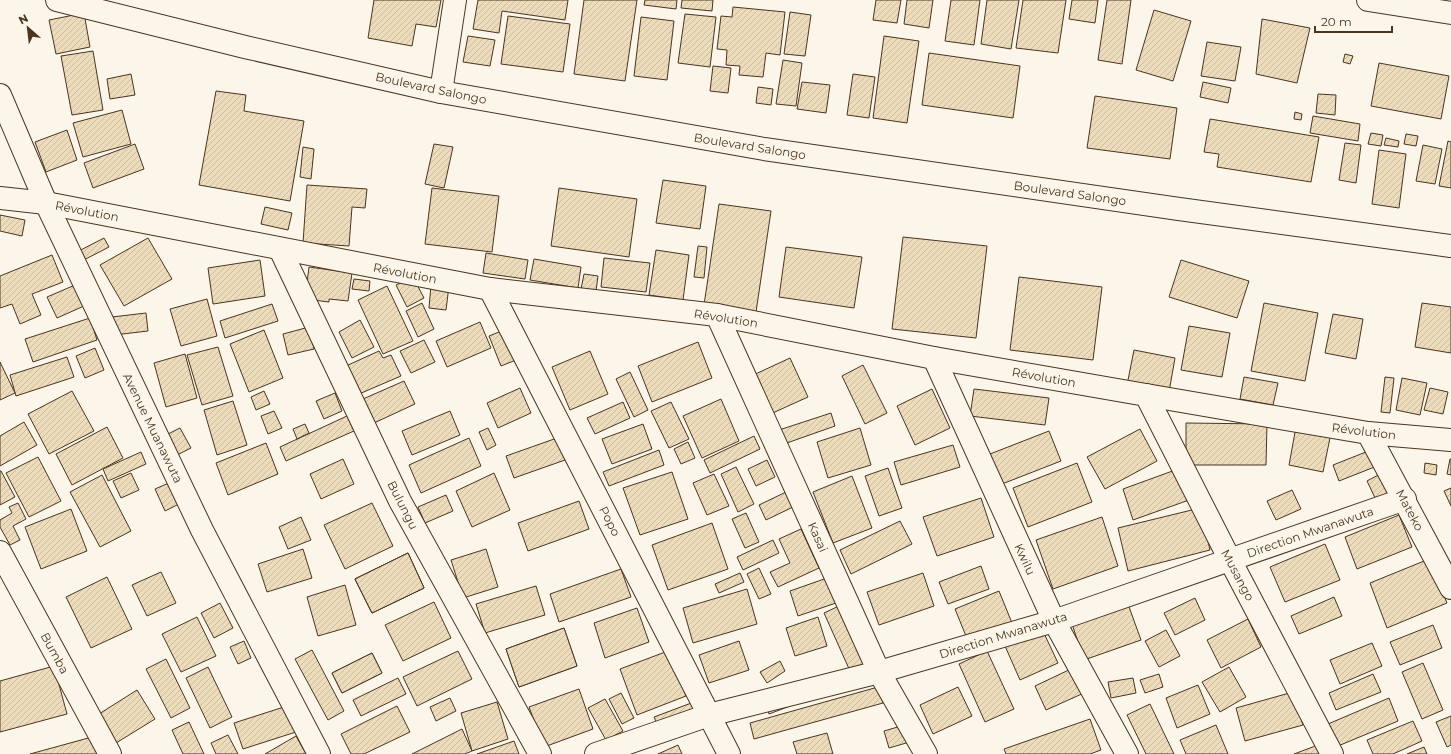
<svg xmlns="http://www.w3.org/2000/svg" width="1451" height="754" font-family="Montserrat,sans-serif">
<defs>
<pattern id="building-hatch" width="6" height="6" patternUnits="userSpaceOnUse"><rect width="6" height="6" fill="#ecdcbc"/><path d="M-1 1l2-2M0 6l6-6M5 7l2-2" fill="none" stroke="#ccbda1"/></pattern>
</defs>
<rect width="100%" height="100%" fill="#fbf6e9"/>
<!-- building -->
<g fill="url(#building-hatch)" stroke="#4a3520">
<polygon points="374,0 441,0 436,27 416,24 412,46 368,38"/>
<polygon points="478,0 568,0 565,20 502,11 499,33 473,29"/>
<polygon points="584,0 637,0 625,81 574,74"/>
<polygon points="645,0 677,0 676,9 644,5"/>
<polygon points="682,0 713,0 712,11 681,8"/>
<polygon points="876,0 901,0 897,23 873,20"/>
<polygon points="907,0 933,0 929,28 904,24"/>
<polygon points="951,0 980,0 974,45 945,41"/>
<polygon points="987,0 1019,0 1011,49 981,44"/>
<polygon points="1023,0 1066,0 1058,53 1016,48"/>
<polygon points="1072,0 1098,0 1095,23 1069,19"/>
<polygon points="1107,0 1131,0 1122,64 1098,60"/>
<polygon points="733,7 785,12 780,55 766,53 763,77 739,75 740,66 726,65 727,50 717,49 721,16 732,17"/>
<polygon points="1154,10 1191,21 1173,81 1136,70"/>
<polygon points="790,12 811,15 805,56 784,54"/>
<polygon points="84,13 90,47 56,54 49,20"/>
<polygon points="685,14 716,17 710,67 678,63"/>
<polygon points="508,16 570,24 563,72 501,64"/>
<polygon points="641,17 674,21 667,80 634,76"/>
<polygon points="1262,19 1310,28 1297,83 1256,74"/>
<polygon points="468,36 495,40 490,66 463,62"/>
<polygon points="884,36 919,41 907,123 873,118"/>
<polygon points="1207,42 1241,47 1235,81 1201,76"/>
<polygon points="93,51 103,110 72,115 61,56"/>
<polygon points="929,53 1020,66 1013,118 922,105"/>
<polygon points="1345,54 1353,56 1350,64 1343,62"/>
<polygon points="783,60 802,63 796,106 776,104"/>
<polygon points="1379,63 1449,76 1441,119 1371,106"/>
<polygon points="713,66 731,68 728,93 710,91"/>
<polygon points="131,74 135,95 110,99 107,79"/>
<polygon points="853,74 875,77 869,118 847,115"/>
<polygon points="802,82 830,85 826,113 797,109"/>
<polygon points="1203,82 1231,88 1228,103 1200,97"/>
<polygon points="758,87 773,89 771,105 756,103"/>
<polygon points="216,91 246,95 244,111 304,121 290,201 199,185"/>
<polygon points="1318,94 1336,95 1335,115 1316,113"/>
<polygon points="1095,96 1177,108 1170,159 1087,148"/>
<polygon points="122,110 131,144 83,157 73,123"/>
<polygon points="1295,112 1302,114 1301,120 1294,119"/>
<polygon points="1313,116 1360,124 1358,141 1310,133"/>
<polygon points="1210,119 1319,137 1311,182 1217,167 1219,154 1204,152"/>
<polygon points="67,130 77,160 46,172 35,142"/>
<polygon points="1371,133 1383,135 1381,146 1368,144"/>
<polygon points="1406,134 1418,136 1416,146 1404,144"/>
<polygon points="1386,138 1399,141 1398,147 1384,145"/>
<polygon points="1448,141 1451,142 1451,188 1439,186"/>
<polygon points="1345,143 1361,145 1356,183 1339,180"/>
<polygon points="135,144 144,169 93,188 84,163"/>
<polygon points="434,144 453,147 444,188 425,184"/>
<polygon points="1423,145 1442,149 1435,184 1416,181"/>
<polygon points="303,147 314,149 311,179 300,177"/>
<polygon points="1379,150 1406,154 1399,208 1372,204"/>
<polygon points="663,180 706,186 700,229 656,223"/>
<polygon points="307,185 367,189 365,208 352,207 349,246 303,243"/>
<polygon points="432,188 499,196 492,252 425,244"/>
<polygon points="559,188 637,199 629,257 551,246"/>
<polygon points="719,204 771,211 756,312 704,305"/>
<polygon points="265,207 292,213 288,230 261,224"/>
<polygon points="0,215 25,220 22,236 0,231"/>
<polygon points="903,237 987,246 976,338 892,329"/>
<polygon points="104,238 109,247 78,263 73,254"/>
<polygon points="148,238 172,279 124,306 100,265"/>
<polygon points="698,246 707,247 704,278 694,277"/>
<polygon points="786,247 862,257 854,308 779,297"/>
<polygon points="656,250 689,255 683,300 649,295"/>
<polygon points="486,253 528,260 525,279 483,273"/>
<polygon points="52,255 63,282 32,294 41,315 20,324 12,304 0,308 0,276"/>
<polygon points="604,258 650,263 646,292 601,287"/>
<polygon points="534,259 581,267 578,288 530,280"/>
<polygon points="260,260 265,296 213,304 208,268"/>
<polygon points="1181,260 1249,281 1237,318 1169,297"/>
<polygon points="309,267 352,273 348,301 329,299 329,302 305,299"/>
<polygon points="584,274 598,276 596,291 581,289"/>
<polygon points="413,277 424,298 407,307 396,285"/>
<polygon points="1019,277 1102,287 1093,360 1010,350"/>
<polygon points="354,279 370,281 369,291 352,289"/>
<polygon points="75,285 84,306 57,318 47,297"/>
<polygon points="431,285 449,286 446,310 429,308"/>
<polygon points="387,286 413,341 383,354 358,300"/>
<polygon points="207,299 217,336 181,346 170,309"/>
<polygon points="422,303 434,329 418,337 406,311"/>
<polygon points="1264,303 1318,313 1305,381 1251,371"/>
<polygon points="1422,303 1451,307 1451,353 1415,347"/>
<polygon points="272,304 278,321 225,338 220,321"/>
<polygon points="146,313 148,331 114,335 112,317"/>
<polygon points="1333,314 1363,319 1356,359 1325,353"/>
<polygon points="90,318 97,340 33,362 25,339"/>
<polygon points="360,320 374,347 352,358 339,332"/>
<polygon points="480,322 491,348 447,367 436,341"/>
<polygon points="1189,326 1230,333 1222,377 1181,370"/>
<polygon points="309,327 314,349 288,355 283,334"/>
<polygon points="264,330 283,378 249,392 230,344"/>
<polygon points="504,330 516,360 501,366 489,336"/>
<polygon points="424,340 435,362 411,373 400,351"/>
<polygon points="698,342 712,378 652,402 638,366"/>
<polygon points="218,347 233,396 202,405 187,355"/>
<polygon points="95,348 104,370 85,378 76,356"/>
<polygon points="1134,350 1175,358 1169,392 1127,385"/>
<polygon points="379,351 383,358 391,355 401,376 359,394 346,366"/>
<polygon points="590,351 608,394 570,410 552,367"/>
<polygon points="185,354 197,398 166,407 154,363"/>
<polygon points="67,357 74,377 16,396 10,375"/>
<polygon points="790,358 808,397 766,416 749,377"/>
<polygon points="0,362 15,393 0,400"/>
<polygon points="863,365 887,413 865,424 842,376"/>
<polygon points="630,372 648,410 634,417 616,379"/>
<polygon points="1244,377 1278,383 1273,405 1240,399"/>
<polygon points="1385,377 1394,378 1390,413 1381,412"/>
<polygon points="1402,378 1427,383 1420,415 1396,410"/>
<polygon points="404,381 415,404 374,423 363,399"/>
<polygon points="520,388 531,413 498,428 487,403"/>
<polygon points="1430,388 1448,392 1443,414 1424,410"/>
<polygon points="932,389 950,428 915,445 897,406"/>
<polygon points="974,389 1049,398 1045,425 970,416"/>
<polygon points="72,391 94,431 49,454 28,414"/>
<polygon points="264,391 270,404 256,410 251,397"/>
<polygon points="335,393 342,411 324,419 316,401"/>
<polygon points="721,399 739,441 702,458 683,416"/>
<polygon points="233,401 247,445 217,455 204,410"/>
<polygon points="623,402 630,418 595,434 587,418"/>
<polygon points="671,402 689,439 669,448 651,411"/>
<polygon points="274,411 282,428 268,434 261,416"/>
<polygon points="450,411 460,435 412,455 402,431"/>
<polygon points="831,413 835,426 784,444 779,430"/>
<polygon points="347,416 354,431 286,461 280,447"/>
<polygon points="24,422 37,445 0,466 0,436"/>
<polygon points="1186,423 1267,424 1266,465 1186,465"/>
<polygon points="305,424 309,433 297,439 293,429"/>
<polygon points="643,424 652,449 612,464 602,439"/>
<polygon points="107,427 123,458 72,485 56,454"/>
<polygon points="1296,427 1331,433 1323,472 1289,465"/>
<polygon points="180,428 191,448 171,458 160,438"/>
<polygon points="488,428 496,445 487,450 479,432"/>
<polygon points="860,428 871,465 828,478 817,442"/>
<polygon points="1140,429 1157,461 1105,489 1087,457"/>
<polygon points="1049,431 1061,461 1002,484 990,454"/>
<polygon points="754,436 760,449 710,473 704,460"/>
<polygon points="469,438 481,466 421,493 409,465"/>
<polygon points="557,438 565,460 514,478 506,456"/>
<polygon points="688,442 695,458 681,464 674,449"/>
<polygon points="266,443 278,474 228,495 216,463"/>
<polygon points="953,445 960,467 901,485 894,462"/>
<polygon points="659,450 664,465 609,486 603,472"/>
<polygon points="1371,450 1377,466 1339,481 1333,465"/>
<polygon points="141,452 146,464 108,481 103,469"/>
<polygon points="38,457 61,501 29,517 6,473"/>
<polygon points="343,459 354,484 321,499 310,474"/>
<polygon points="1450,459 1451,459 1451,475 1447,474"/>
<polygon points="767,460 775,477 756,486 748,469"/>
<polygon points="1077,463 1092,502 1028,527 1013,488"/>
<polygon points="1425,463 1437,465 1436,475 1424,473"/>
<polygon points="736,467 754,504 738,512 721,474"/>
<polygon points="888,468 902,508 879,516 865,476"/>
<polygon points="1178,469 1189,500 1133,520 1123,489"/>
<polygon points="0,471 1,471 15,497 0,505"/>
<polygon points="672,472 688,519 640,535 623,488"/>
<polygon points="131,473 139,490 121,498 113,481"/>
<polygon points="494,473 510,510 472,527 456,491"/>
<polygon points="1382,473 1393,495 1377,502 1367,481"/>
<polygon points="714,474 729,506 707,515 693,483"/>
<polygon points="102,475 131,531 100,547 70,492"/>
<polygon points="852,476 872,528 833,543 813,492"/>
<polygon points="169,483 179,504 165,511 155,489"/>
<polygon points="1451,488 1451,506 1444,491"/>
<polygon points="1292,490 1301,509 1276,520 1267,501"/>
<polygon points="786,492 793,507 766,520 759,505"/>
<polygon points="446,495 453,511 425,523 418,507"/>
<polygon points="981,498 994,537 937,556 923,517"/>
<polygon points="579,501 589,529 528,551 518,523"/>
<polygon points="18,503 26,519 13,526 20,540 10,545 0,527 0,520 12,513 9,507"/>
<polygon points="372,503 393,546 345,569 324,525"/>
<polygon points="1200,508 1210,550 1128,571 1118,528"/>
<polygon points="71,509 87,551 41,569 25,527"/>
<polygon points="746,513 759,542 745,548 732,519"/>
<polygon points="1399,515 1412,547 1357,569 1345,537"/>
<polygon points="301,517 311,540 288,549 279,527"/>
<polygon points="1102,517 1118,566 1053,589 1036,540"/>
<polygon points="900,521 912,544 851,574 840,550"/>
<polygon points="712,523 728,569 668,590 652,545"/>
<polygon points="801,529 819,568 778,587 770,572 790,563 779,539"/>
<polygon points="773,540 779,553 743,570 737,557"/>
<polygon points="1325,544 1340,580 1285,602 1270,567"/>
<polygon points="303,549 312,578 267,592 258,564"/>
<polygon points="486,549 498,587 463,598 451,560"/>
<polygon points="408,553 424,588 372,613 355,579"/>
<polygon points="408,553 424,588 372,613 355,579"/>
<polygon points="408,553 424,588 372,613 355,579"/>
<polygon points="1429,559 1447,603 1387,628 1370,583"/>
<polygon points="981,566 989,589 948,604 939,582"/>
<polygon points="759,568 771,594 759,599 747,574"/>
<polygon points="621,569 631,597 559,622 550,594"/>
<polygon points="161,572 176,603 147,616 132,585"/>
<polygon points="740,573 744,582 719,593 715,584"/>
<polygon points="923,573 934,606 879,625 867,592"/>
<polygon points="107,577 132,629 91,648 66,597"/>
<polygon points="827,578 836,603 798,616 790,591"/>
<polygon points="345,585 356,625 318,636 307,597"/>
<polygon points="536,586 545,615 485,633 476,604"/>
<polygon points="747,589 757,624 693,643 683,608"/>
<polygon points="999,591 1012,623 968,641 955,609"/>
<polygon points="1334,597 1342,616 1299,634 1291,616"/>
<polygon points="1195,598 1205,620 1175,635 1164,613"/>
<polygon points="434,602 451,638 403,661 385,625"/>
<polygon points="220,603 233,628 214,638 201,613"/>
<polygon points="1128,604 1141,640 1084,660 1072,624"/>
<polygon points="841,605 867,663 850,671 824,613"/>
<polygon points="637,608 649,642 605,658 594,623"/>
<polygon points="197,617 216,656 181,672 162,634"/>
<polygon points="818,617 827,646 795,656 786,628"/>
<polygon points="1248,619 1261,647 1221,668 1207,640"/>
<polygon points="1433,625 1442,648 1400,665 1390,642"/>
<polygon points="564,628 577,666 519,687 506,649"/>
<polygon points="564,628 577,666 519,687 506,649"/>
<polygon points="1042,629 1058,663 1020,680 1005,646"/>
<polygon points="1166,630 1180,656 1159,667 1145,641"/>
<polygon points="244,641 251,658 238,664 230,647"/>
<polygon points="739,641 749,670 709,683 699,655"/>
<polygon points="1372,643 1382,666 1340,684 1330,660"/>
<polygon points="312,650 344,711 328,720 295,659"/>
<polygon points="458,651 472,679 417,706 403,677"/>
<polygon points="668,651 686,696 637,715 620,669"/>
<polygon points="987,651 1014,709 985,722 959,664"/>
<polygon points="372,653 382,673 342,693 332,673"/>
<polygon points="372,653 382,673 342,693 332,673"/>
<polygon points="166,659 190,708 171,718 146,669"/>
<polygon points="780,661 785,671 767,683 760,672"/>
<polygon points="1423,663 1443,710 1422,719 1402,672"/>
<polygon points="54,666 67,714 0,732 0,681"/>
<polygon points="208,667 232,717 210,728 186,678"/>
<polygon points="1229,667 1246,697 1220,712 1202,682"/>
<polygon points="1073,668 1084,693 1046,710 1035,686"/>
<polygon points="1159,674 1163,687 1145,693 1140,680"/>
<polygon points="1373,674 1381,692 1336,710 1329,693"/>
<polygon points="398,678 406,694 361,716 353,700"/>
<polygon points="1133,678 1136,693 1111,698 1108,682"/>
<polygon points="1198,685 1210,714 1177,728 1166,698"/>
<polygon points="878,687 883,703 754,739 750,723"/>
<polygon points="958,687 972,716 933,734 920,705"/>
<polygon points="579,689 593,729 544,747 529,707"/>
<polygon points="137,690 155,719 116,743 99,714"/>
<polygon points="1293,692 1303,725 1245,741 1236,708"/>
<polygon points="621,693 634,718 622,724 609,699"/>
<polygon points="450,698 456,711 436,721 430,707"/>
<polygon points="1389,698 1398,721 1338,746 1328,724"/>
<polygon points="605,699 623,731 606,740 588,708"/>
<polygon points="497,702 508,739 472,751 461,713"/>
<polygon points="694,702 698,713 659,728 654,717"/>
<polygon points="798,703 769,714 766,706"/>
<polygon points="1150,704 1174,754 1146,754 1127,715"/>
<polygon points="287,706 296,732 243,749 234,723"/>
<polygon points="397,706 410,732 364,754 351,754 341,734"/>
<polygon points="1451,716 1451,745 1447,747 1436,722"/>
<polygon points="1090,719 1101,750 1090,754 1006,754 1004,749"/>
<polygon points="1413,721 1422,741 1393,754 1373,754 1367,740"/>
<polygon points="189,722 204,754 183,754 172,730"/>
<polygon points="908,724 913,741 889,748 884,731"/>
<polygon points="1216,725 1228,754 1186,754 1180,740"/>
<polygon points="462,729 472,751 465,754 412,754"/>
<polygon points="827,733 833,754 797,754 793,742"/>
<polygon points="228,735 238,754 216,754 211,743"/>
<polygon points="296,736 306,754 265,754"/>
<polygon points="92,737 97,754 30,754"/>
<polygon points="514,741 519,754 477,754"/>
<polygon points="678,745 682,754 658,754"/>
<polygon points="1318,745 1321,754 1294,754"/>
<polygon points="1424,747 1427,754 1407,754"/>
</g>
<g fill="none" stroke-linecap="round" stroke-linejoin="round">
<defs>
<g id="street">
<polyline points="57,0 245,47 441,92 764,149 1179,209 1451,246"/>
<polyline points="1368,0 1451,13"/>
<polyline points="441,92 455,0"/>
<polyline points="0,95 46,203 202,530 319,754"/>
<polyline points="0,198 46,203 490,289 717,315 934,358 1146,395 1368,433 1451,440"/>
<polyline points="280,249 400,501 540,754"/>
<polyline points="490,289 729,754"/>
<polyline points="717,315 879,672 926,754"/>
<polyline points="934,358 1054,621 1127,754"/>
<polyline points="1146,395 1230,560 1332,754"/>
<polyline points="1368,433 1451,588"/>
<polyline points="0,552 110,754"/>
<polyline points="596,754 709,715 879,672 1054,621 1405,499"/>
</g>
</defs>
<!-- street casing -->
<use href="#street" stroke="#4a3520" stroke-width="24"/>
<!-- street -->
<use href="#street" stroke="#fbf6e9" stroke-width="22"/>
</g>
<g text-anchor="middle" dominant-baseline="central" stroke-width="3" stroke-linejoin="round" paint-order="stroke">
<!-- street labels -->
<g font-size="12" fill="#4a3520" stroke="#fbf6e9">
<text transform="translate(431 88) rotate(12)">Boulevard Salongo</text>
<text transform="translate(750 146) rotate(9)">Boulevard Salongo</text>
<text transform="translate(1070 193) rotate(8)">Boulevard Salongo</text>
<text transform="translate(87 211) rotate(11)">Révolution</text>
<text transform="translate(405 273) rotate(11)">Révolution</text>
<text transform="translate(726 318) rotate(9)">Révolution</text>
<text transform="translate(1044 377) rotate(10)">Révolution</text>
<text transform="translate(153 428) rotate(64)">Avenue Muanawuta</text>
<text transform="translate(1364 431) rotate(7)">Révolution</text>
<text transform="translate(403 505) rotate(63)">Bulungu</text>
<text transform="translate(1410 510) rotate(62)">Mateko</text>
<text transform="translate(610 521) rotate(63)">Popo</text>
<text transform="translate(1310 532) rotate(-19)">Direction Mwanawuta</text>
<text transform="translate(818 537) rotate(66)">Kasai</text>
<text transform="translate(1025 559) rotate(65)">Kwilu</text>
<text transform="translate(1238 575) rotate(62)">Musango</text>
<text transform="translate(1003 635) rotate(-17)">Direction Mwanawuta</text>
<text transform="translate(55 653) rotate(61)">Bumba</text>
</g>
</g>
<!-- north arrow -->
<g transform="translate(28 28) rotate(332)" stroke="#fbf6e9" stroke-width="3" paint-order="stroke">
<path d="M0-3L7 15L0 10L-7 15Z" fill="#4a3520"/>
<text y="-6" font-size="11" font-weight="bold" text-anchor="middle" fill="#4a3520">N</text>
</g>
<!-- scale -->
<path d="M1315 26v6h77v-6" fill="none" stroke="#4a3520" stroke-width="2"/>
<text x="1321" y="26" font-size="12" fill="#4a3520" stroke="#fbf6e9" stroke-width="3" paint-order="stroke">20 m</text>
</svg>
